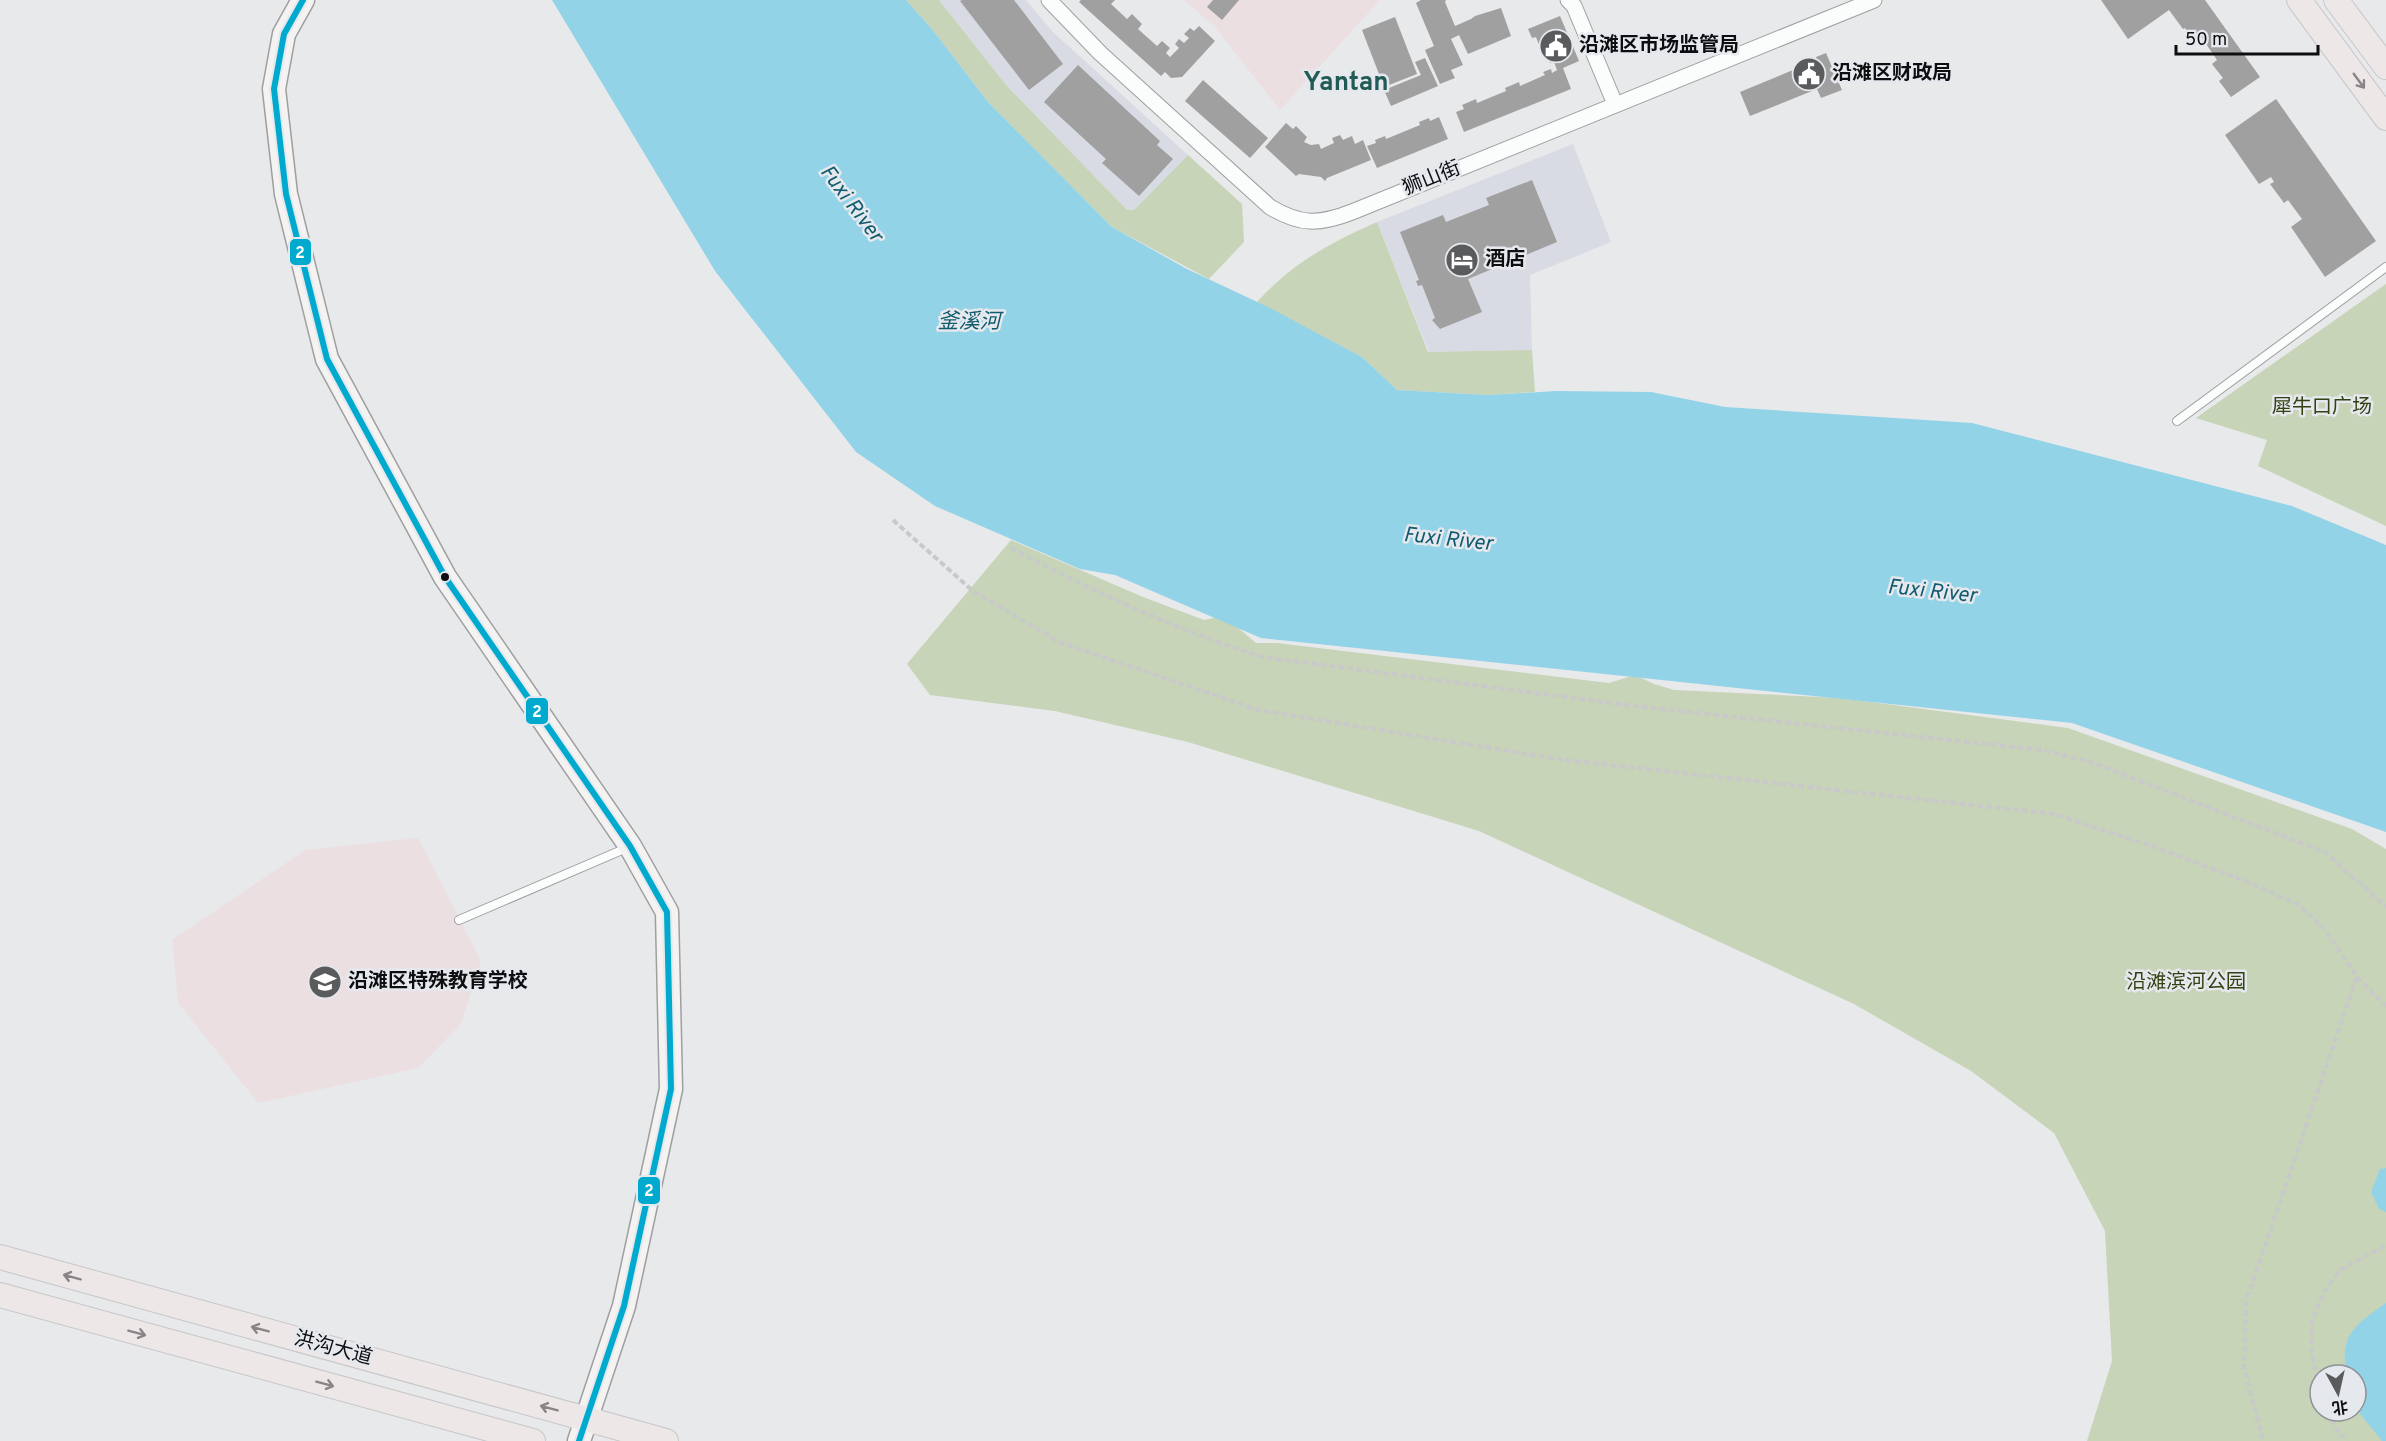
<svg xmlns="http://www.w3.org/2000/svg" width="2386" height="1441" font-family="Overpass,'Noto Sans SC',sans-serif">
<rect width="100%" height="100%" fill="#e7e9eb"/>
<!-- built -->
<g fill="#d8dbe3">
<polygon points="939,0 1026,0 1053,32 1188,155 1134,210 1127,210 1006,85"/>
<polygon points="1573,144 1611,242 1530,275 1532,350 1429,352 1377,222"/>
</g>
<!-- education -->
<g fill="#ecdfe2">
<polygon points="1184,0 1380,0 1280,110 1215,27"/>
<polygon points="418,838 481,961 461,1024 418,1068 258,1103 178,1003 172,940 305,850"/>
</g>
<!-- green -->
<g fill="#c7d4b7" fill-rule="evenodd">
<polygon points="906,0 939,0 1006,85 1127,210 1134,210 1188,155 1242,204 1244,242 1209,279 1112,227 988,102 932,29"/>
<path d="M1377,222L1428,352L1532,350L1535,392L1488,395L1397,390L1362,357L1257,302C1294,262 1328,244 1377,222Z"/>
<polygon points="2386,284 2386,526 2258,466 2267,440 2196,418"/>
<path d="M1011,540L1143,597L1204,620L1219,617L1236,626L1256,643H1277L1609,683L1635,675L1654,684L1674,690L1840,698L2068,728L2352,829L2386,849V1441H2087L2112,1361L2105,1231L2054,1133L1971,1071L1854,1004L1479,831L1188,742L1055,711L930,695L907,664ZM2320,1375H2356V1411H2320Z"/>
</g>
<!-- water -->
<g fill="#93d3e8">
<polygon points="552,0 906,0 932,29 988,102 1112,227 1187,269 1268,307 1362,357 1397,390 1488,395 1556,391 1651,392 1725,407 1972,423 2292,506 2386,545 2386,832 2072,723 1261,638 1115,575 1080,569 935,506 856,452 715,271"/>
<polygon points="2386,1168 2386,1212 2379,1209 2371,1192 2380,1169"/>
<path d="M2386,1303V1441H2382L2357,1410L2356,1375H2347C2338,1334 2357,1324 2386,1303Z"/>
</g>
<!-- building -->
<g fill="#a0a0a1">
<polygon points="962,0 1014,0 1063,64 1029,90 960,1"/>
<polygon points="1081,0 1115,0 1111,4 1127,19 1132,14 1142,24 1138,29 1157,46 1162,41 1170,48 1166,53 1170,57 1179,48 1175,44 1179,39 1184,43 1189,38 1184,34 1190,28 1194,31 1199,26 1215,41 1182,77 1171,78 1165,72 1161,76 1079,2"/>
<polygon points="1213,0 1239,0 1222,20 1207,7"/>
<polygon points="1421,0 1446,0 1445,2 1455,26 1471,19 1475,16 1501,8 1511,36 1468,54 1459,35 1451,39 1463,65 1451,70 1455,78 1440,84 1425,50 1434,46 1416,3"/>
<polygon points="2101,0 2205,0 2260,77 2231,97 2219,81 2223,78 2212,64 2217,60 2200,35 2192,41 2185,28 2183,29 2169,10 2128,39"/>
<polygon points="1560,16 1579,61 1563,68 1571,89 1464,132 1456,112 1464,109 1462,105 1476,99 1477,103 1506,91 1505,88 1519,82 1520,86 1545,75 1543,72 1551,69 1552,73 1557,70 1554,62 1550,63 1546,54 1543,55 1536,37 1532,38 1528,29"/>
<polygon points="1395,17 1417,74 1384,87 1362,30"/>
<polygon points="1826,53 1842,90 1821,98 1817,89 1750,116 1740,92 1817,60 1816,57"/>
<polygon points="1425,58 1438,86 1391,106 1384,90 1421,75 1415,62"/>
<polygon points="1078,65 1160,141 1157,145 1173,159 1139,196 1102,163 1106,159 1044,102"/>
<polygon points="1203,80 1268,138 1250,158 1185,101"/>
<polygon points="2276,99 2376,241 2325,277 2291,227 2302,219 2288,200 2284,203 2270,184 2274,182 2271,177 2259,184 2225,135"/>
<polygon points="1439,117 1448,139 1377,168 1367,146 1376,143 1375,140 1385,136 1386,139 1420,125 1419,122 1429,118 1430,121"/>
<polygon points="1286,123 1293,129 1296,126 1307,137 1304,142 1311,145 1319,144 1321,149 1334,143 1332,138 1340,135 1343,140 1352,136 1355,144 1363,140 1371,160 1327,178 1325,181 1321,177 1299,174 1296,176 1265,147"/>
<polygon points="1532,180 1557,242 1468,279 1482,312 1440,329 1432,320 1435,318 1422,285 1418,286 1416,281 1419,280 1400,232 1443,215 1446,222 1489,205 1486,198"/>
</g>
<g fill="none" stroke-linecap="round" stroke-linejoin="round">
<defs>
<g id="service">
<polyline points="2177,421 2386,267"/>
<polyline points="459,920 629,847"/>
</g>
<g id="minor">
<path d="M1049,0L1100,53L1270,207C1300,225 1319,225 1352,212L1874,0"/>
<polyline points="1568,0 1574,6 1615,104"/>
</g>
<polyline id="secondary" points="303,0 284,34 274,89 286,194 327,359 445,577 630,846 667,912 671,1089 624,1306 579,1441"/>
<g id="primary">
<polyline points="2299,0 2386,118"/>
<polyline points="2336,0 2386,67"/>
<polyline points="0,1257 666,1441"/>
<polyline points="0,1295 533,1441"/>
</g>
</defs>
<!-- service casing -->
<use href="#service" stroke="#9d9fa1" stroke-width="10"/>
<!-- minor casing -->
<use href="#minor" stroke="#9d9fa1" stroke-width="17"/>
<!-- secondary casing -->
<use href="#secondary" stroke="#9d9fa1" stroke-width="25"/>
<!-- primary casing -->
<use href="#primary" stroke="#c6c7c8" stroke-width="26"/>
<!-- path -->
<g stroke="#c9c9ca" stroke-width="4" stroke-dasharray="6 3" stroke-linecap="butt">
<polyline points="893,520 973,591 1059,642 1258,710 1564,760 2054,814 2155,847 2255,885 2297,904 2324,928 2357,977 2246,1301 2244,1367 2263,1441"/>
<path d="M1011,548C1091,591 1175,629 1262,657L1634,706L2042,750L2088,761L2325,852L2386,907"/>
<polyline points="2357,977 2386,1006"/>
<polyline points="2320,1397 2311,1346 2312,1320 2325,1291 2340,1270 2386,1245"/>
<polyline points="2327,1411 2336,1429 2347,1441"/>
</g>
<!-- service -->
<use href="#service" stroke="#fbfcfc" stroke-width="8"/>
<!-- minor -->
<use href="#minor" stroke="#fbfcfc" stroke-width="15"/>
<!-- secondary -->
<use href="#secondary" stroke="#f5f2f2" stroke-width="22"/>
<!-- primary -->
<use href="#primary" stroke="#eee7e8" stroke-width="24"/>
<defs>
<polyline id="bus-1" points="303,0 284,34 274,89 286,194 327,359 445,577 630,846 667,912 671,1089 624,1306 579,1441"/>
</defs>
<!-- bus-1 casing -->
<use href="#bus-1" stroke="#e5e8ed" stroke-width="10"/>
<!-- bus-1 -->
<use href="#bus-1" stroke="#00a9ce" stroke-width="6"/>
</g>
<!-- one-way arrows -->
<defs><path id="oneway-shaft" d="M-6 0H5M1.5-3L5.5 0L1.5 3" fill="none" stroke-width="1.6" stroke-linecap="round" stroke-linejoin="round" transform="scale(1.5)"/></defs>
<g stroke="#898587">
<use href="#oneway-shaft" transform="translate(2359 81) rotate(54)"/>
<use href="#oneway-shaft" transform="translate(72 1277) rotate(-165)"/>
<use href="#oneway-shaft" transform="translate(260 1329) rotate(-165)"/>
<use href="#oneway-shaft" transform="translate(137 1333) rotate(15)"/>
<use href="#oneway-shaft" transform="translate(325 1384) rotate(15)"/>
<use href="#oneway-shaft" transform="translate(549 1408) rotate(-165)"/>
</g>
<!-- icons -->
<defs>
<symbol id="civic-disc" viewBox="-11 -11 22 22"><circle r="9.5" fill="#5a5b5d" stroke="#e5e8ed"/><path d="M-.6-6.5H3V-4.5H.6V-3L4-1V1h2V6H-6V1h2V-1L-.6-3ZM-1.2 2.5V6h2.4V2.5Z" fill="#fff"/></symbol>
<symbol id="hotel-disc" viewBox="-11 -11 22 22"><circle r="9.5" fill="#5a5b5d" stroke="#e5e8ed"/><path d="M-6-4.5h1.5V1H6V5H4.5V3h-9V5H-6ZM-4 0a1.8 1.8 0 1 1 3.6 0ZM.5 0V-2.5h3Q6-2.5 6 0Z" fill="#fff"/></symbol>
<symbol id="school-disc" viewBox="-11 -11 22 22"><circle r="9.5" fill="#5a5b5d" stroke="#e5e8ed"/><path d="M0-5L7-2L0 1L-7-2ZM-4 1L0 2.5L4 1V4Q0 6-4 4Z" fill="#fff"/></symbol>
</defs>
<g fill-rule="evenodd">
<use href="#civic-disc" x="1537" y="27" width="38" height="38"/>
<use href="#civic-disc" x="1790" y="55" width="38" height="38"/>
<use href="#hotel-disc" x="1443" y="241" width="38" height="38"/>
<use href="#school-disc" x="306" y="963" width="38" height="38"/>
</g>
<!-- markers -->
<circle fill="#0e0e10" stroke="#e5e8ed" stroke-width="2" cx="445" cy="577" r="5"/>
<g text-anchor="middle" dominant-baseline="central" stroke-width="5" stroke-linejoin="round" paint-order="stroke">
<!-- poi labels -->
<g font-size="20" font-weight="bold" fill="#0e0e10" stroke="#e5e8ed" text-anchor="start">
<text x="1579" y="46">沿滩区市场监管局</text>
<text x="1832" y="74">沿滩区财政局</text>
<text x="1485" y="260">酒店</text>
<text x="348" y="982">沿滩区特殊教育学校</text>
</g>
<!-- street labels -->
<g font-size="20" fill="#0e0e10" stroke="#e5e8ed">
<text transform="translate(1432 179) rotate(-22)">狮山街</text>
<text transform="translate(333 1349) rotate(15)">洪沟大道</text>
</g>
<!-- park labels -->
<g font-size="20" fill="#324211" stroke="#e5e8ed">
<text x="2322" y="408">犀牛口广场</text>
<text x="2186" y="983">沿滩滨河公园</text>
</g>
<!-- water labels -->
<g font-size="21" font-style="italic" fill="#105b6f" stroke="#e5e8ed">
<text transform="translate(851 204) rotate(53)">Fuxi River</text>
<text x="969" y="322">釜溪河</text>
<text transform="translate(1448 540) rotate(6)">Fuxi River</text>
<text transform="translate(1932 592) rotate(6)">Fuxi River</text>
</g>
<!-- district labels -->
<g font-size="26" font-weight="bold" fill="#225b56" stroke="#e5e8ed">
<text x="1346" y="83">Yantan</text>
</g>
</g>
<g stroke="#e5e8ed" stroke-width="2">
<rect x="289" y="238" width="23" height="28" rx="6" fill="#00a9ce"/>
<rect x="525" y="697" width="24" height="28" rx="6" fill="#00a9ce"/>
<rect x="637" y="1176" width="24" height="29" rx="6" fill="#00a9ce"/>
</g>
<g font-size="16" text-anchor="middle" font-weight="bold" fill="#fff">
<text x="300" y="258">2</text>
<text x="537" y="717">2</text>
<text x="649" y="1196">2</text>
</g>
<!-- north arrow -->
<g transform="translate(2338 1393) rotate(172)"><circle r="28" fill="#e5e8ed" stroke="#8f9195" stroke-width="1.5"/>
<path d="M0-4.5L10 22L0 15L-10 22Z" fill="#5a5b5d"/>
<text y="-9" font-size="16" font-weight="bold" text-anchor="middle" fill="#0e0e10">北</text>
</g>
<!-- scale -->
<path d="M2176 45v9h142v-9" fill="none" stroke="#0e0e10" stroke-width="3"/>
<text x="2185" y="45" font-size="18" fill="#0e0e10" stroke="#e5e8ed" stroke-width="4.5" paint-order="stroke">50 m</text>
</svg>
